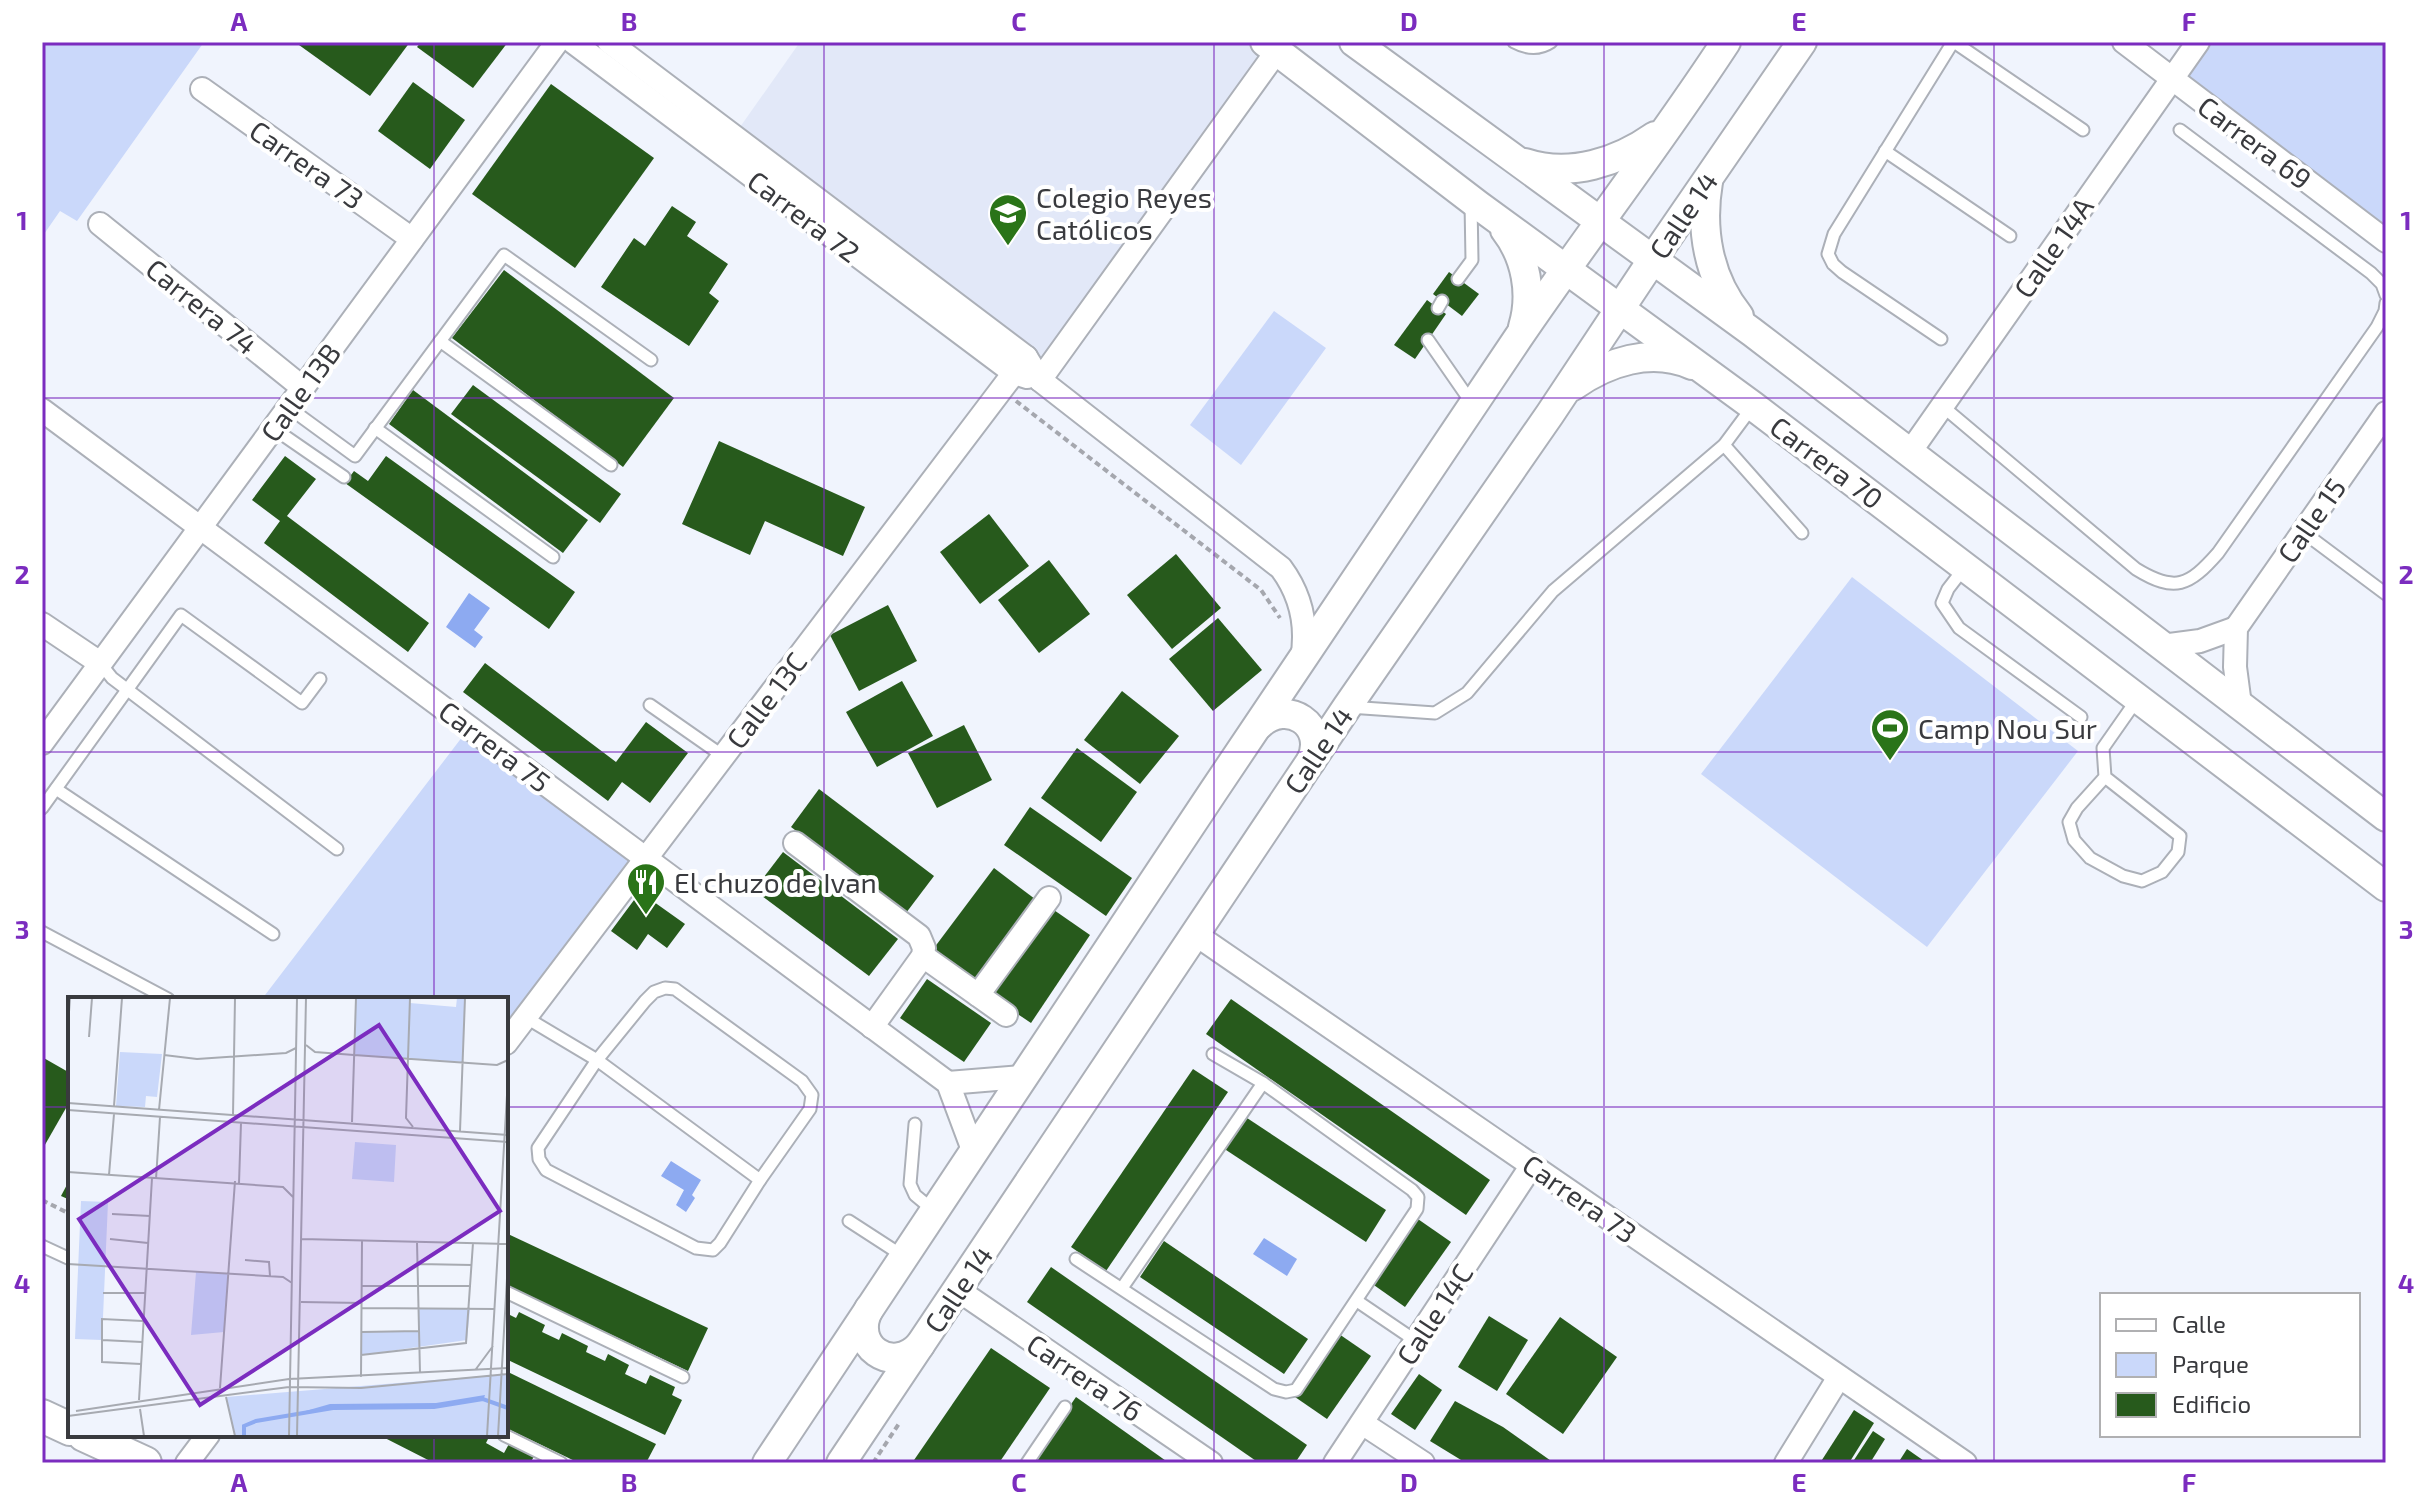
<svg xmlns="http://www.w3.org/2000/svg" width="2428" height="1505" font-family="'Exo 2',sans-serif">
<rect width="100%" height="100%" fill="#f0f4fd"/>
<!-- built -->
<polygon fill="#e2e8f8" points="800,42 1265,42 1277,51 1040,380 733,137"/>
<!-- green -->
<g fill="#cad8fa">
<polygon points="42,42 204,42 77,221 60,211 42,237"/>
<polygon points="2198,42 2386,42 2386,241 2172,80"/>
<polygon points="1274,311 1326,348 1241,465 1190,425"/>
<polygon points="1852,577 2078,751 1927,947 1701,774"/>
<polygon points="469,728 646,858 506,1043 506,999 262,999"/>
</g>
<!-- water -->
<g fill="#8daaf1">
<polygon points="469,593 490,608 474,630 483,637 475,648 446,627"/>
<polygon points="671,1161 701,1180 692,1195 695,1198 686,1212 676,1205 684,1190 661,1176"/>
<polygon points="1264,1238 1297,1259 1287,1276 1253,1254"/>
</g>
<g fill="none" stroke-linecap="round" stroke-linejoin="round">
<!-- stream -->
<polyline stroke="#8daaf1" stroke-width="6" points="42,1463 43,1463"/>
</g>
<!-- building -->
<g fill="#275a1c">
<polygon points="301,42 410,42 370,96 299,45"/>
<polygon points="421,42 508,42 473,88 417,47"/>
<polygon points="413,82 465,120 430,169 378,131"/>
<polygon points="551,84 654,158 575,268 472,194"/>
<polygon points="672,206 696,222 687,236 728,264 709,293 719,301 689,346 601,287 634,238 645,246"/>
<polygon points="504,270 674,398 623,467 452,338"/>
<polygon points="1449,272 1479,294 1462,316 1433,294"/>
<polygon points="1427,300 1446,314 1415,359 1394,345"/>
<polygon points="473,385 621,494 600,523 451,414"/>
<polygon points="413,390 588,520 563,553 389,424"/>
<polygon points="719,441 865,507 843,556 765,521 750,555 682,524"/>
<polygon points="285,456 316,479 287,516 429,623 408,652 264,543 280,521 252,500"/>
<polygon points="386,456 575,592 549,629 345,483 354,471 368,481"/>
<polygon points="989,514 1029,566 980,604 940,552"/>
<polygon points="1176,554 1221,608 1172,649 1127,595"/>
<polygon points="1049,560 1090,614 1039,653 998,600"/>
<polygon points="888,605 917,661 859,691 830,635"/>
<polygon points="1218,618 1262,670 1213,711 1169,659"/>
<polygon points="485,663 616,762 646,722 688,753 650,803 622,782 608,801 463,692"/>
<polygon points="902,681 933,736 877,767 846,712"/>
<polygon points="1122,691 1179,736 1140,784 1084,740"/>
<polygon points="964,725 992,780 937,808 908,753"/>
<polygon points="1077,748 1137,792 1101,842 1041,798"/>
<polygon points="819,789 934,876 906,913 791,827"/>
<polygon points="1030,807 1132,878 1106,916 1004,845"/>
<polygon points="783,852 898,939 869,976 754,890"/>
<polygon points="994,868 1035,899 973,983 931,952"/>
<polygon points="640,892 685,924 667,948 648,934 637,950 611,931"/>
<polygon points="1051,908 1090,935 1031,1023 991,996"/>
<polygon points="927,979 991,1023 964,1062 900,1018"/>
<polygon points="1231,999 1490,1180 1466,1215 1206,1034"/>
<polygon points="42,1057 70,1073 70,1101 42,1150"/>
<polygon points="1193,1069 1228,1092 1106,1271 1071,1247"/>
<polygon points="1244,1116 1386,1210 1366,1242 1223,1148"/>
<polygon points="70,1179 70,1200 61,1196"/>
<polygon points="1415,1217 1451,1242 1405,1307 1371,1283"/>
<polygon points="506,1233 708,1328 688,1371 506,1285"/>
<polygon points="1164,1241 1308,1339 1284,1374 1140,1277"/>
<polygon points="1051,1267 1307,1445 1295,1463 1259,1463 1027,1302"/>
<polygon points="519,1312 545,1325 542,1332 559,1340 562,1333 588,1346 586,1352 605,1361 608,1354 629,1365 625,1374 646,1384 650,1375 675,1387 672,1395 682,1400 665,1435 506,1359 506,1313 516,1318"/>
<polygon points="1489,1316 1528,1340 1497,1391 1458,1367"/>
<polygon points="1560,1317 1617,1357 1563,1434 1506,1394"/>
<polygon points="1339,1334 1371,1356 1327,1419 1295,1397"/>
<polygon points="991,1348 1050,1388 999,1463 912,1463"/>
<polygon points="506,1371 656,1444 646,1463 579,1463 506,1428"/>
<polygon points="1419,1374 1442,1390 1415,1430 1391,1414"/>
<polygon points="1076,1397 1169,1463 1031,1463"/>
<polygon points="1455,1401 1503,1427 1554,1463 1466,1463 1430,1441"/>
<polygon points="1854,1410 1874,1423 1849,1463 1820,1463"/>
<polygon points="1873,1431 1885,1439 1870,1463 1852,1463"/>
<polygon points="379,1435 490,1435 486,1443 504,1453 510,1442 535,1455 530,1463 434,1463"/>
<polygon points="1907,1449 1927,1463 1898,1463"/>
</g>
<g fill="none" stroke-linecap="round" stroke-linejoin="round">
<defs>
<g id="service">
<path d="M1514,42C1527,49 1539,50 1551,42"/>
<polyline points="1954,42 2083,130"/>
<polyline points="2180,130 2371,273 2382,284 2386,295"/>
<polyline points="1885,151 2010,236"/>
<polyline points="1458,279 1472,260 1471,203"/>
<polyline points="1438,308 1442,301"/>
<polyline points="1941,339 1842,272 1833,264 1828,254 1834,234 1953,42"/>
<polyline points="1428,340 1471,402"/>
<polyline points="440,341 611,465"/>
<path d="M1941,405L2136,569C2175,593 2189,586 2218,553L2377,327L2385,311L2386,303"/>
<polyline points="288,407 355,456 504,255 651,360"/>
<polyline points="273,428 344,477"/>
<polyline points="375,428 553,557"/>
<polyline points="1724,445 1802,533"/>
<polyline points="2303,532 2386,594"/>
<polyline points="1965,567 1948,589 1942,603 1959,628 2081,717"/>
<polyline points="100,663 112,678 337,849"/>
<polyline points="650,705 723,756"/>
<polyline points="1349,707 1435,713 1467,693 1553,591 1724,445 1753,406"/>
<polyline points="2105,777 2180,836 2178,852 2162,872 2142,881 2123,876 2090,858 2074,840 2069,822 2077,808 2105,777 2103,748 2138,698"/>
<polyline points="56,789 273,934"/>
<polyline points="42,808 181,615 302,703 320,679"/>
<polyline points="42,932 168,999"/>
<polygon points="665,988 675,989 802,1081 812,1095 810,1109 760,1180 720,1243 713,1250 696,1248 546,1170 539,1159 538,1148 597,1060 645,1001 654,992"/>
<polyline points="525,1017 597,1060 760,1180"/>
<polyline points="915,1124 910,1184 915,1195 933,1210"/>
<polyline points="849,1221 903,1256"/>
<polyline points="42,1246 70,1259"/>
<polyline points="1076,1259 1274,1389 1286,1392 1296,1390 1417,1209 1418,1197 1412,1190 1263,1083 1213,1054"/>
<polyline points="1122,1288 1263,1083"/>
<polyline points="506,1292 683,1377"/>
<polyline points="1357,1301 1416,1341"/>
<polyline points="504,1435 561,1463"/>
<polyline points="1027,1463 1065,1407"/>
</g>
<g id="minor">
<polyline points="573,42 1014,373 1027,377"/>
<path d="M609,42L1026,357L1040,380L1281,568C1301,595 1308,625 1302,659"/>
<polyline points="2124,42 2386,241"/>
<polyline points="202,89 412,239"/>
<polyline points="100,224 303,388"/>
<polyline points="1040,380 1277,51"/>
<polyline points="42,410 948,1083 973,1150"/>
<polyline points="1910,452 2198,42"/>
<polyline points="42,624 100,663"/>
<polyline points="2162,646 2200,641 2236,628"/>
<polyline points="2240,705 2235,667 2236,628 2386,413"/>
<polyline points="42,743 557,42"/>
<polyline points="795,843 919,936 924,948 923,956 872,1027"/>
<polyline points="1195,934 1965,1463"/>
<polyline points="923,956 1006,1015"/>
<polyline points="978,995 1049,898"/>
<polyline points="506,1043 1026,357"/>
<polyline points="948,1083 1021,1077"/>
<polyline points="958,1290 1211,1463"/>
<polyline points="1362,1423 1423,1463"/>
<polyline points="187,1463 208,1435"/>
<polyline points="1335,1463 1532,1165"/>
<polyline points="1786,1463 1839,1377"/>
</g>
<g id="tertiary">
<polyline points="1265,42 1478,205 1753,406 2386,887"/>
<polyline points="1354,42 1752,332 2386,817"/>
<path d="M1525,163C1570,178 1618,162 1655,136"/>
<path d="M1708,182C1700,229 1708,278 1739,316"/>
<path d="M1505,230C1526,257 1533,294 1523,327"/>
<path d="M1573,386C1607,362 1651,347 1692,365"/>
<path d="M1259,725C1287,698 1328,725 1311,761"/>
<path d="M869,1309C849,1345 892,1376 920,1345"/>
<path d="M767,1463C1015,1086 1266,712 1518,338C1586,238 1660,143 1726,42"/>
<polyline points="841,1463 1347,707 1550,414 1661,247 1802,42"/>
</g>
<g id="secondary">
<polyline points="42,1416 70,1429"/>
<polyline points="84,1435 145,1463"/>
</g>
</defs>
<!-- service casing -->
<use href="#service" stroke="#acb0b8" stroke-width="15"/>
<!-- minor casing -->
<use href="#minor" stroke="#acb0b8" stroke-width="26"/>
<!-- tertiary casing -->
<use href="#tertiary" stroke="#acb0b8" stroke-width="32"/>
<!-- secondary casing -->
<use href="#secondary" stroke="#acb0b8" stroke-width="36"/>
<!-- path -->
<g stroke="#a5a7ae" stroke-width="4" stroke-dasharray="6 4" stroke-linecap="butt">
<polyline points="1016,401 1261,590 1280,618"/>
<polyline points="42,1200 70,1214"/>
<polyline points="873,1463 900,1422"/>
</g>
<!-- service -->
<use href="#service" stroke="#fff" stroke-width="11"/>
<!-- minor -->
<use href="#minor" stroke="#fff" stroke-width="22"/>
<!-- tertiary -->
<use href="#tertiary" stroke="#fff" stroke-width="28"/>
<!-- secondary -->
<use href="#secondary" stroke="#fff" stroke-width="32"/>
</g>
<!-- grid -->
<path fill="none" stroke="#7b2cbf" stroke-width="2" stroke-opacity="0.55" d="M434,42V999M824,42V1463M1214,42V1463M1604,42V1463M1994,42V1463M42,398H2386M42,752H2386M42,1107H70M506,1107H2386M434,1435V1463"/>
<!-- icons -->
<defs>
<symbol id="school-pin" viewBox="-11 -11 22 30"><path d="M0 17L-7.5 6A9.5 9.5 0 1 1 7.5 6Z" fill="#2a7418" stroke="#fff"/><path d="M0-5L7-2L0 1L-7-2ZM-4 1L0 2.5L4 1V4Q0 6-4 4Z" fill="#fff"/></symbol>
<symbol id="stadium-pin" viewBox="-11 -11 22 30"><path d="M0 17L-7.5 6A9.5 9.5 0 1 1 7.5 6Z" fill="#2a7418" stroke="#fff"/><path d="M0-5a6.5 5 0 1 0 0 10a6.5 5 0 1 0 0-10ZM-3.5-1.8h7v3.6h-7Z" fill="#fff"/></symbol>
<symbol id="restaurant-pin" viewBox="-11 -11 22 30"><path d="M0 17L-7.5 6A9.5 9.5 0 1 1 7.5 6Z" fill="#2a7418" stroke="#fff"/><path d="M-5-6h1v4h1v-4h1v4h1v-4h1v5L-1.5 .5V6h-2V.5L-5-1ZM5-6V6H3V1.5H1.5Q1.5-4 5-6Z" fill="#fff"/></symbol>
</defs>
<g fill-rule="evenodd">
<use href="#school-pin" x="986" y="191" width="44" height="60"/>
<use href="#stadium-pin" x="1868" y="706" width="44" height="60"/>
<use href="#restaurant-pin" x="624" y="860" width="44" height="60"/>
</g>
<g text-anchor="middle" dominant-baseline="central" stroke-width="8" stroke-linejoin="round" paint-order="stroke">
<!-- street labels -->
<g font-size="28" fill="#393a3e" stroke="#fff">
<text transform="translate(2255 142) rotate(37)">Carrera 69</text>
<text transform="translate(307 164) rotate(35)">Carrera 73</text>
<text transform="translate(1683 215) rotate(-56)">Calle 14</text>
<text transform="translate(804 216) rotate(37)">Carrera 72</text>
<text transform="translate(2053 247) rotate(-55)">Calle 14A</text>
<text transform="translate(202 306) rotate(39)">Carrera 74</text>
<text transform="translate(300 392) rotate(-54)">Calle 13B</text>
<text transform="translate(1827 462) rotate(37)">Carrera 70</text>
<text transform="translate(2311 520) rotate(-55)">Calle 15</text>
<text transform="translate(766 700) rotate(-53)">Calle 13C</text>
<text transform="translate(495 746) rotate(37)">Carrera 75</text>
<text transform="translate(1318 750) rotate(-56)">Calle 14</text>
<text transform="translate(1580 1198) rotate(35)">Carrera 73</text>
<text transform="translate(958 1289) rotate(-56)">Calle 14</text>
<text transform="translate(1434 1314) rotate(-57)">Calle 14C</text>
<text transform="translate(1085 1377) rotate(34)">Carrera 76</text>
</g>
<!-- poi labels -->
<g font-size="28" fill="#393a3e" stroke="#fff" text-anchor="start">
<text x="1036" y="197">Colegio Reyes<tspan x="1036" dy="32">Católicos</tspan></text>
<text x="1918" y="728">Camp Nou Sur</text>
<text x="674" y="882">El chuzo de Ivan</text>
</g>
</g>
<!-- overview -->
<g transform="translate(68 997)">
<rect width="440" height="440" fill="#f0f4fd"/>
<path d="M288,1H342V6L388,10L389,1H397L394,65L286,58ZM52,55L94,57L89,100L78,99L77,110L48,109ZM287,145L328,148L326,185L284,182ZM13,204L40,205L34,343L7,342ZM128,275L160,277L156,335L123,338ZM350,312H402L399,343L293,358L294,335L351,334ZM440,377V439H167L158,400Z" fill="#cad8fa"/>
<path d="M417,398L416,401L365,409L266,410L234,415L262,407L368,406Z" fill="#8daaf1"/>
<path fill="none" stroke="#8daaf1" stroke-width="4" d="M176,439V429L188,424L265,411L366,410L415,402L440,411"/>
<path fill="none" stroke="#a7aab1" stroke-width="2" d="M342,1L338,121L345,130M0,29L2,1M21,40L24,1M238,48L247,55L286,58L429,68L440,63M96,58L129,62L218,56L228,51M0,106L440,138M46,109L54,1M0,113L440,145M91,113L102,1M165,118L167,1M284,125L288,1M392,134L397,1M0,175L215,190L225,200M41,178L46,117M88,182L92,120M171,186L173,126M44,217L82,219M42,242L80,246M234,242L440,247M349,245L352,376M177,263L201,265L202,279M0,267L215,280L224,286M350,267L404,268M294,289H403M35,296H77M233,305L294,306M294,311L427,312M294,335L351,334M34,343L74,345M293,358L398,346L405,246M73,367L34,365V322L75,324M408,372L425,349M293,380L294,243M152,391L167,184M158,400L167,439M71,403L84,181M72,412L76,439M8,414L221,382L440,371M0,419L221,390L293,391L440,377M221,439L229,1M229,439L238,1M419,439L440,81M430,439L440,264"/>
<path fill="#7b2cbf" fill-opacity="0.15" stroke="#7b2cbf" stroke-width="4" d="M311,28L432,214L132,408L11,222Z"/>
<rect width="440" height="440" fill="none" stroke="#393a3e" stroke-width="4"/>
</g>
<!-- border -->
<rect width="2428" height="1505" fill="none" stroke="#ffffff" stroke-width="88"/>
<!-- legend -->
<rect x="2100" y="1293" width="260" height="144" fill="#ffffff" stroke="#b0b0b2" stroke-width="2"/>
<rect x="2116" y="1319" width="40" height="12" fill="#ffffff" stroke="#b0b0b2" stroke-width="2"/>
<text x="2172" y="1333" font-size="24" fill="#393a3e">Calle</text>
<rect x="2116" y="1353" width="40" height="24" fill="#cad8fa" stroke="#b0b0b2" stroke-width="2"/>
<text x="2172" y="1373" font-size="24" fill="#393a3e">Parque</text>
<rect x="2116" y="1393" width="40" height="24" fill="#275a1c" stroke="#b0b0b2" stroke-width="2"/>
<text x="2172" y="1413" font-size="24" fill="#393a3e">Edificio</text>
<rect x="44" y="44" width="2340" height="1417" fill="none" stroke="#7b2cbf" stroke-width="3"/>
<g font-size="26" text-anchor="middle" font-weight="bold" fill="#7b2cbf">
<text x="239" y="31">A</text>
<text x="629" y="31">B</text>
<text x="1019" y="31">C</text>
<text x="1409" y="31">D</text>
<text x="1799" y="31">E</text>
<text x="2189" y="31">F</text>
<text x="22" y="230">1</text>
<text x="2406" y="230">1</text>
<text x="22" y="584">2</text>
<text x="2406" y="584">2</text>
<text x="22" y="939">3</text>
<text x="2406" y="939">3</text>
<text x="22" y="1293">4</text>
<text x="2406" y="1293">4</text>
<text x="239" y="1492">A</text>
<text x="629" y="1492">B</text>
<text x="1019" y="1492">C</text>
<text x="1409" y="1492">D</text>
<text x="1799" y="1492">E</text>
<text x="2189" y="1492">F</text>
</g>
</svg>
